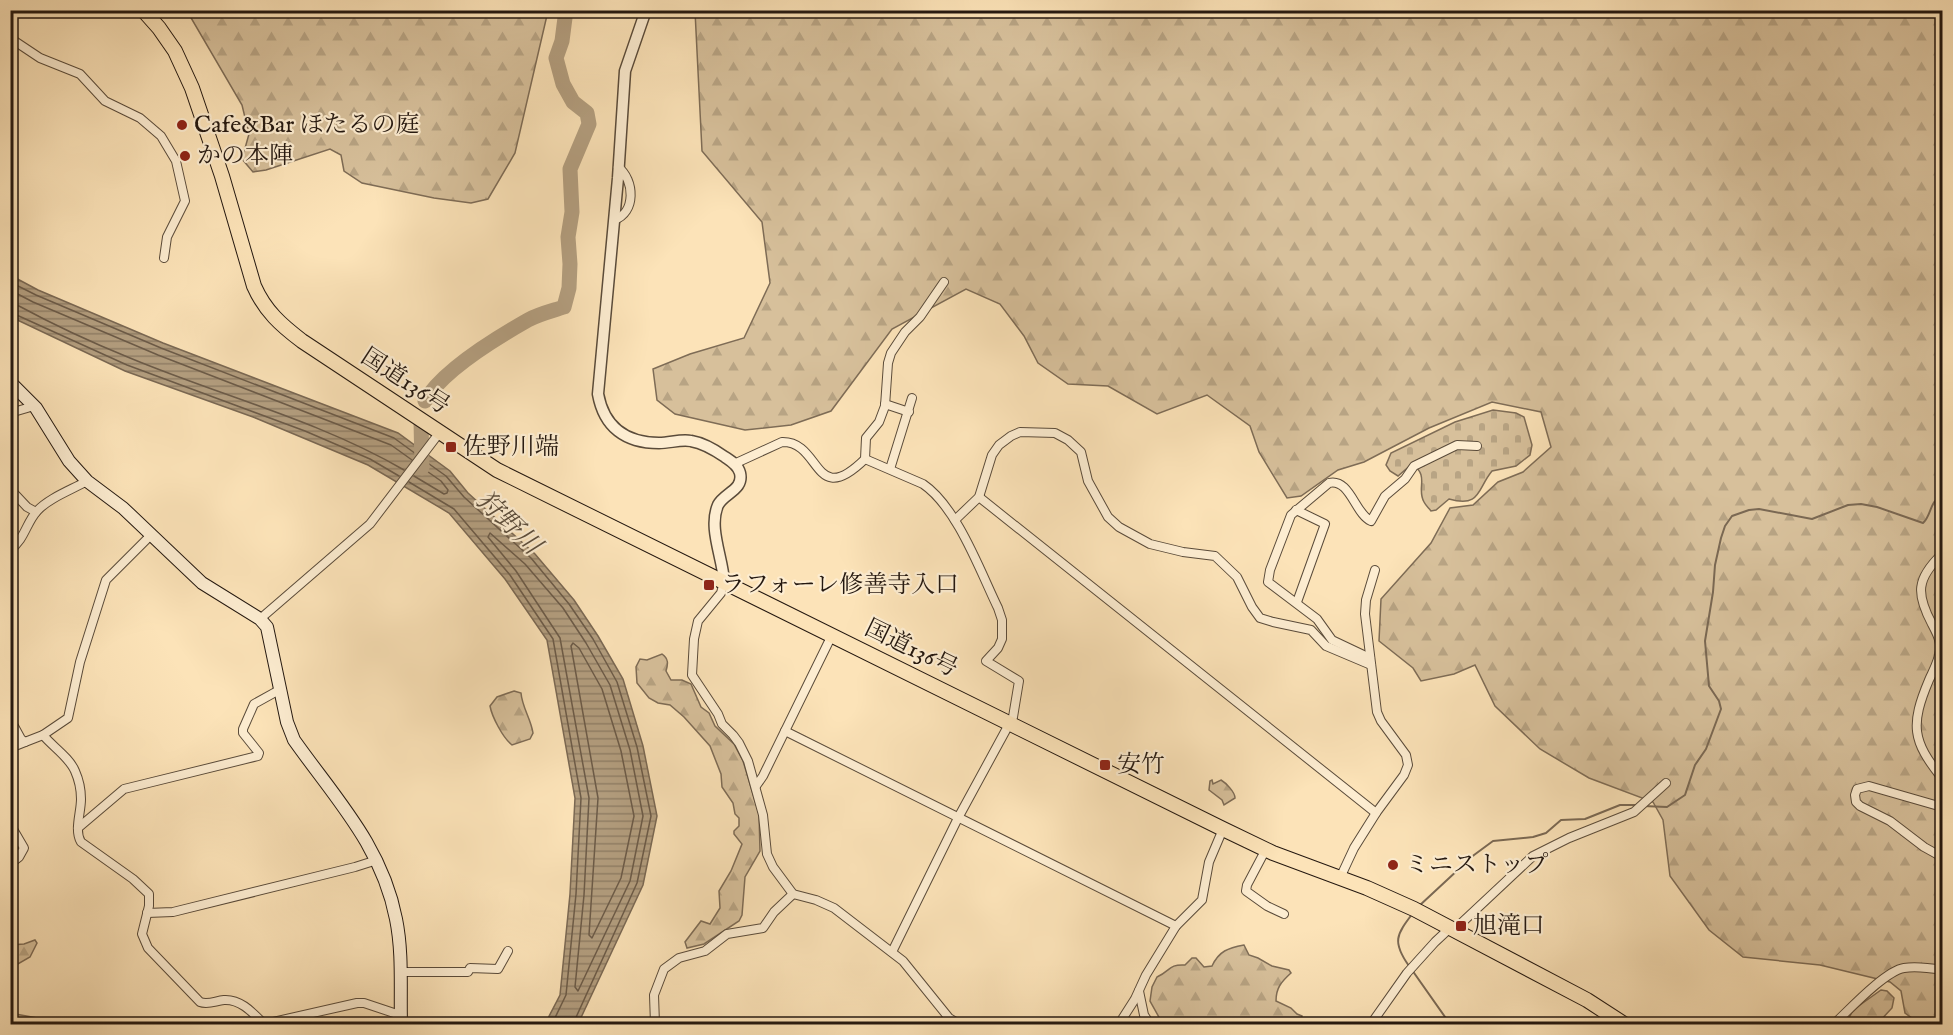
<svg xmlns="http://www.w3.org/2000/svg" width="1953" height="1035" font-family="'IM FELL English','Noto Serif JP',serif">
<defs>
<pattern id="forest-firs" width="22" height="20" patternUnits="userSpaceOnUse" patternTransform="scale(1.5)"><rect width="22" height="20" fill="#d7c09b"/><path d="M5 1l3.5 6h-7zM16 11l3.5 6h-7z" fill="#b8a484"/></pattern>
<pattern id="cemetery-stones" width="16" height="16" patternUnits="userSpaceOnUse" patternTransform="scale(1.5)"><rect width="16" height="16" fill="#d7c09b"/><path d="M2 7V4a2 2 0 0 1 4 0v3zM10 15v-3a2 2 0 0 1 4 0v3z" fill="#b8a484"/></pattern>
<pattern id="water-rules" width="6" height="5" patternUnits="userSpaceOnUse" patternTransform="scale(1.5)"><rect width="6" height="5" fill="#b39e7f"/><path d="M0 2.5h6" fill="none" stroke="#918067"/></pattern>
</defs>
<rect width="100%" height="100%" fill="#fce3b8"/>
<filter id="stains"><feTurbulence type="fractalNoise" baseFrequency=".00333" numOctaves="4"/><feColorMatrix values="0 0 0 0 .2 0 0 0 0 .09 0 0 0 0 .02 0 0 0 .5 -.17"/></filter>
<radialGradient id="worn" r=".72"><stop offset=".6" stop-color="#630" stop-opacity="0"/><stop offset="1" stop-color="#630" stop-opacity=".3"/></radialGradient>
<!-- forest -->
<g fill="url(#forest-firs)" stroke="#7e6c56" stroke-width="1.5">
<polygon points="187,11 548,11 515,153 488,199 471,203 434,198 362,183 344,171 341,155 330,149 266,170 253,172 242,159 249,134 242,105"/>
<polygon points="695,11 1942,11 1942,1024 1920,1024 1905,1013 1901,991 1890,982 1820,965 1743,957 1709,930 1670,876 1663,820 1653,802 1589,778 1540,749 1495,706 1475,665 1454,674 1421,681 1413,668 1379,641 1381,599 1431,543 1450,508 1473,505 1498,482 1523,472 1551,447 1541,412 1492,402 1429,428 1364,462 1338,470 1301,496 1287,498 1259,452 1250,426 1207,395 1157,414 1108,386 1068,384 1038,363 1024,336 1000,304 966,289 892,329 831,411 791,425 745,430 675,414 657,400 653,369 690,354 744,338 770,283 762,222 702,151"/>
<path d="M662,654C669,659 668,664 666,671L671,680H682L691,684L701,707L709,713L715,726L734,744L743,761L759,814L760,851L745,877L742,915L739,921L704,944L687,948L685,942L701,921L710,924L720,908L719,891L731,871L742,844L734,834V831L739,826V818L735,814L733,803L722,787L721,774L710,746L684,717L670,705L658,703L649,698L637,683L636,667L640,659L647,660Z"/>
<path d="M514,691L521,693C522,707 531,719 533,733L530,739L512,745C503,738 492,717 490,706L497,697Z"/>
<path d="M1212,780L1213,784L1221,780C1226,783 1235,792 1235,798L1224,805L1222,800L1209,790L1210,781Z"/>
<polygon points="35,940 37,943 30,957 11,968 11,945 24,944"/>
<path d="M1244,945L1249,955L1258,958L1272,966L1289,970L1291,973C1281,982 1276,988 1276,1001L1291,1008L1297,1014L1302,1016L1300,1024H1170L1160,1019L1150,1001L1152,987L1157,977C1171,971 1168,964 1185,965L1192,958H1196L1204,967L1212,966C1219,951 1228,948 1244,945Z"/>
<polygon points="1881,990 1887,991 1894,998 1892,1008 1878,1023 1850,1024 1847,1022 1853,1010"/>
<polygon points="10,1013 37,1018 43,1024 11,1024"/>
</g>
<!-- cemetery -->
<path fill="url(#cemetery-stones)" stroke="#7e6c56" stroke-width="1.5" d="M1493,410L1516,413L1524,417L1532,445L1530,455L1516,466L1492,471C1477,489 1481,508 1449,499L1436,510L1431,511C1429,508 1426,506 1424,502C1416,488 1430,476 1412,464L1398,476L1390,471L1386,465L1391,453L1455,422Z"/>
<!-- water -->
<polygon fill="url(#water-rules)" stroke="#7a6853" stroke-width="1.5" points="10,275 38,290 163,343 398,433 450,471 468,493 535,554 574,600 598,636 623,679 643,746 657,816 643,885 578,1024 545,1024 560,995 570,894 575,798 547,640 505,579 449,513 368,465 253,417 125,371 11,317"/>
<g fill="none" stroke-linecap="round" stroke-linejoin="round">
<!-- shore -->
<g stroke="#6c5b48" stroke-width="1.5">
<polyline points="10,282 36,295 161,348 394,438 416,454"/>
<polyline points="10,290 33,302 158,355 391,445 412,460"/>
<path d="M10,305L19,306C54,325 93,343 130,358C221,396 318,420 404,470"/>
<polyline points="10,312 127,365 305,431 370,459 399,476"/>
<polyline points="425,461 446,476 464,497 531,558 569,604 593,639 617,682 637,747 651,816 637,883 573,1024"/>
<polyline points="414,476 444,494 447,493 448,490 441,481 421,467"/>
<polyline points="409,482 454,509 510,575 553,639 581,798 576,894 566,995 552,1024"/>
<polygon points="490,533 525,564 563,608 586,643 610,685 630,750 643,816 630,881 578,991 575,987 584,895 589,798 560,638 516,571 488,537"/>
<polygon points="573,643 579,648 602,689 621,751 634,816 621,878 592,938 589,935 598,798 571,646"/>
</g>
<!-- stream -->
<g stroke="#7a6853" stroke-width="2">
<path d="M1643,806L1667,807L1685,795L1695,765L1706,749L1721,709L1719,701L1709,686L1705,641L1713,592L1715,565L1721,538L1725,526L1732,516L1749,510L1759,509L1812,519L1848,505L1861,504L1877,507L1923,523C1932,515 1929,501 1942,496"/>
<polyline points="1419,906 1474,855 1493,841 1533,837 1546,833 1561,820 1585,819 1620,805 1638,805"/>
<path d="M1409,966C1392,942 1396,935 1413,913"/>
<polyline points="1412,970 1450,1024"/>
</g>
<!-- river -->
<g stroke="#b39e7f" stroke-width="15">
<path d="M425,401C442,371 498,337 528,320C539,314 552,311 564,307L569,288L570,264L568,237L572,212L570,169L589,124L587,113L573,102L563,84L556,58L562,41L566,10"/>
<polyline points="421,421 422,468"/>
</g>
<defs>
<g id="minor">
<polyline points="10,38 40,58 80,74 105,101 140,118 161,136 176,161 185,201 167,237 164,258"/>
<path d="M614,220C636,213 635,180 618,167"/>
<polyline points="885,404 909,412"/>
<polyline points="10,413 34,406"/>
<path d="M865,459L923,484C957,507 980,571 998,608L1002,620V639L998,648L986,661L1019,681L1013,717L958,818L892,952"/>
<path d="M734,464L782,442C822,441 813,510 865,459L866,438L879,422L885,406L888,363L891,353L905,332L920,317L944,282"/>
<polyline points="890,469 912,398"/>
<polyline points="10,489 27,507 36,512"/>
<polyline points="979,497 1376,813"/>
<polyline points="1296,510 1325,524 1297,602"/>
<polyline points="955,520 979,497 992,455 999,445 1011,436 1020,432 1055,433 1068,440 1081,452 1088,481 1108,517 1119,527 1150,544 1183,552 1215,556 1237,577 1252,607 1260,618 1273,622 1311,630 1326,646 1371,665"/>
<path d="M10,550C25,539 26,523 37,511C49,498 71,490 87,481"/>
<path d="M1942,554C1916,579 1916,594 1932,624C1936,632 1941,640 1940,650C1939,661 1933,671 1929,680C1910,725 1912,741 1942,778"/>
<polyline points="724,582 721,593 698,621 694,639 692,675 718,714 722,724 733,735 739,743 748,761 763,815 767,854 773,867 793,894 816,900 834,908 903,961 949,1018 959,1024"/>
<polyline points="260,619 370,524 440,432"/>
<path d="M1370,658L1332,640L1317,619L1268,582L1270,570L1291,515L1329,483C1350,478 1355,514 1371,521L1385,496L1405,479L1414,466L1457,445L1477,446"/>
<polyline points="10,719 21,739 25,742 43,735 68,718 80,662 106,580 151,535"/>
<polyline points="785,731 1176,926"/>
<path d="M43,735C53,747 69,757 75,771C79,780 81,790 81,799C81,813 74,830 81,842L133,879L149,894V906L142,934L148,948L200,1002C208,1005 215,1001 224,1000C241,999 253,1013 264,1024"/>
<polyline points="10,748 25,742"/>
<polyline points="756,786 763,776 832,635"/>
<polyline points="1942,807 1869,786 1857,789 1855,795 1856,802 1860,806 1890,821 1924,847 1942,857"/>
<polyline points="10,824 24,848 19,857 10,864"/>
<polyline points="78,828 124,789 258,756 259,753 243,733 243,729 254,704 281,689"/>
<polyline points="1266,849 1247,885 1246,891 1267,906 1284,914"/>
<polyline points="1340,878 1354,848 1376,813 1404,775 1408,765 1406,755 1381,721 1377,712 1365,614 1366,600 1375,570"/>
<polyline points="147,913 173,912 355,867 377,860"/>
<polyline points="1454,930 1533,856 1569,838 1634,812 1666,783"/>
<polyline points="400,972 468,972 470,968 498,969 508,951"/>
<polyline points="1139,991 1144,1015 1150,1024"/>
<polyline points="264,1024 357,1003 364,1003 400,1015"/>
<polyline points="655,1024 654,995 664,969 679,958 705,951 727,934 763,928 774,912 793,894"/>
<polyline points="1119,1024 1135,999 1146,975 1176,926 1202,900 1209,862 1223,829"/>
<polyline points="1371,1024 1407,973 1435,942 1450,928"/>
<path d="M1834,1024C1849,1010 1885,971 1904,968C1917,966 1930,968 1942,970"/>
</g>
<path id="tertiary" d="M646,10L625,71L618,178L598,394C604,427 625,443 659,443C670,443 681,439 691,441C703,443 715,450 725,457C731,461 738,465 740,473C744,490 724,493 718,505C708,528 723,558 724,582"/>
<path id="secondary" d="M10,382L36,408L69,461L87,481L123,508L202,583L260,619L267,627L287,722L294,740C335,798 382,846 396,919C403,953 400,990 401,1024"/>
<path id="trunk" d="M143,10L159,28L175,51L192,88L222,176L254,286C265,311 281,325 302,341L497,470L1223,829L1273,853L1367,888L1414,909L1587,1000L1624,1024"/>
</defs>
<!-- minor casing -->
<use href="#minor" stroke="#5a4b3a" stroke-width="10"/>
<!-- tertiary casing -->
<use href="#tertiary" stroke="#5a4b3a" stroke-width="13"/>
<!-- secondary casing -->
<use href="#secondary" stroke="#241810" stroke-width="14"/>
<!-- trunk casing -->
<use href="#trunk" stroke="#241810" stroke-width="16"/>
<!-- minor -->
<use href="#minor" stroke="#fdedd1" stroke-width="8"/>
<!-- tertiary -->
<use href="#tertiary" stroke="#fdedd1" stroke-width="10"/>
<!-- secondary -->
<use href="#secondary" stroke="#fdedd1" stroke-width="12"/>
<!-- trunk -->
<use href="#trunk" stroke="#fce3b8" stroke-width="14"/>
</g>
<!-- markers -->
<g fill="#8f2418" stroke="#fdedd1" stroke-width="2">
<circle cx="182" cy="125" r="6"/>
<circle cx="185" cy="156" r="6"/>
<rect x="445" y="441" width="12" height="12" rx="3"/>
<rect x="703" y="579" width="12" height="12" rx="3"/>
<rect x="1099" y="759" width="12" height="12" rx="3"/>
<circle cx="1393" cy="865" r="6"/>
<rect x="1455" y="920" width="12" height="12" rx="3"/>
</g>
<g text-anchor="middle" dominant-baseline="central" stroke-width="4.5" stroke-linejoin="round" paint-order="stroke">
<!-- poi labels -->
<g font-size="24" fill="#241810" stroke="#fdedd1" text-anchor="start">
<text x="194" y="125">Cafe&amp;Bar ほたるの庭</text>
<text x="197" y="156">かの本陣</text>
<text x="463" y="447">佐野川端</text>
<text x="721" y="585">ラフォーレ修善寺入口</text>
<text x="1117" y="765">安竹</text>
<text x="1405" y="865">ミニストップ</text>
<text x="1473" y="926">旭滝口</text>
</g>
<!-- street labels -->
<g font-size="24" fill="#241810" stroke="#fdedd1">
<text transform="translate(405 382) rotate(33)">国道136号</text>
<text transform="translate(911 649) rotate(26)">国道136号</text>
</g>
<!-- water labels -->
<g font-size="26" font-style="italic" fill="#5d4e3c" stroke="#fdedd1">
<text transform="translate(508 523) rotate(44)">狩野川</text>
</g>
</g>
<!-- margin -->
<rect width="1953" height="1035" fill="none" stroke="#fce3b8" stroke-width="36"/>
<rect x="12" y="12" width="1929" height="1011" fill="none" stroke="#241810" stroke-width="3"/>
<rect x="18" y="18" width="1917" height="999" fill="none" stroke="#241810" stroke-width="1.5"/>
<rect width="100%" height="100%" filter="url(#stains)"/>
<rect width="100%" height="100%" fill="url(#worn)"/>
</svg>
